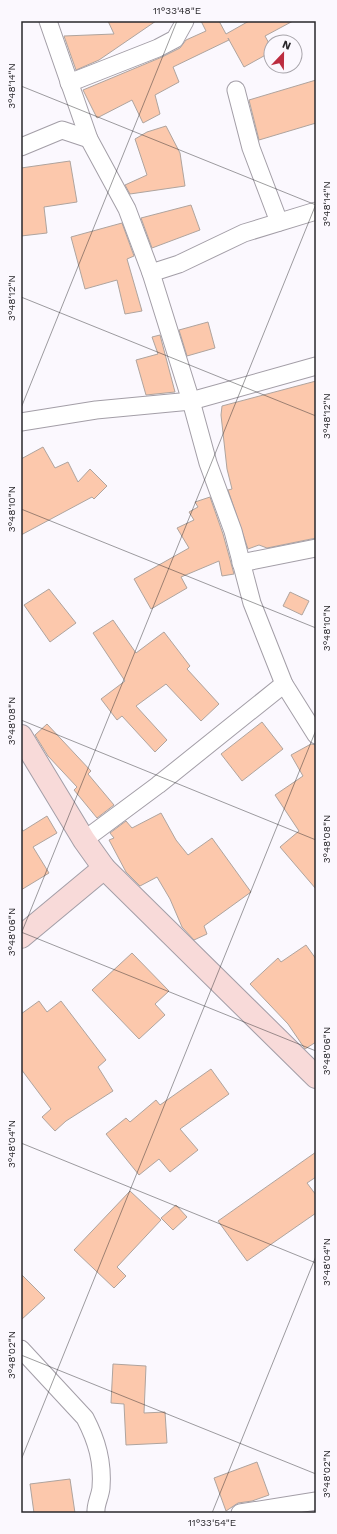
<svg xmlns="http://www.w3.org/2000/svg" width="337" height="1534" font-family="'Work Sans',sans-serif">
<rect width="100%" height="100%" fill="#fbf8fe"/>
<!-- building -->
<g fill="#fcc8ac" stroke="#afa49e">
<polygon points="108,21 156,21 99,60 76,70 64,36 114,34"/>
<polygon points="201,21 219,21 226,34 249,21 293,21 265,36 271,47 271,52 244,67 228,38 229,40 173,67 179,82 155,95 160,114 143,123 132,100 97,118 83,90 162,57 180,48 186,40 206,31"/>
<polygon points="316,80 316,123 259,140 249,100"/>
<polygon points="166,126 180,153 185,186 130,194 125,185 147,175 135,139 147,132"/>
<polygon points="70,161 77,202 44,207 47,233 21,236 21,168"/>
<polygon points="191,205 200,230 152,248 141,218"/>
<polygon points="122,223 134,256 127,259 142,311 125,314 117,280 85,289 71,237"/>
<polygon points="208,322 215,348 187,356 179,330"/>
<polygon points="160,335 175,392 146,395 136,360 158,354 152,337"/>
<polygon points="316,381 316,538 267,548 259,545 248,549 228,490 232,489 227,469 221,415 222,406"/>
<polygon points="43,447 55,468 68,462 78,482 90,469 107,486 94,499 92,497 21,535 21,459"/>
<polygon points="210,497 223,534 234,574 222,576 219,561 181,577 187,588 151,609 134,579 189,548 177,528 194,520 189,512 198,507 195,502"/>
<polygon points="49,589 76,623 50,642 24,605"/>
<polygon points="290,592 309,601 302,615 283,606"/>
<polygon points="113,620 136,653 164,632 190,666 187,669 219,704 201,721 166,684 136,706 167,740 155,752 122,716 117,720 101,699 125,681 93,633"/>
<polygon points="262,722 283,749 242,781 221,754"/>
<polygon points="47,724 91,771 88,774 114,805 97,818 74,790 77,787 48,756 35,735"/>
<polygon points="311,744 316,745 316,889 280,847 299,831 275,795 303,776 291,755"/>
<polygon points="161,813 176,840 188,855 212,838 251,892 204,926 207,934 194,940 182,927 170,899 157,877 140,886 126,872 109,840 114,838 110,833 126,821 132,828"/>
<polygon points="47,816 57,833 33,847 49,873 21,890 21,828 23,831"/>
<polygon points="306,945 316,959 316,1042 305,1049 288,1024 250,984 278,958 281,962"/>
<polygon points="132,953 169,991 155,1004 165,1015 139,1039 92,990"/>
<polygon points="39,1001 47,1012 61,1001 106,1060 98,1067 113,1091 66,1121 55,1131 42,1117 51,1109 21,1069 21,1014"/>
<polygon points="211,1069 229,1094 180,1129 198,1150 170,1172 159,1159 139,1175 106,1134 126,1118 130,1122 156,1100 160,1105"/>
<polygon points="316,1152 316,1177 307,1183 316,1195 316,1213 247,1261 218,1221"/>
<polygon points="130,1191 161,1220 117,1267 126,1276 114,1288 74,1250"/>
<polygon points="176,1205 187,1217 173,1230 161,1218"/>
<polygon points="21,1274 45,1298 21,1320"/>
<polygon points="113,1364 146,1366 144,1413 165,1412 167,1443 126,1445 124,1404 111,1403"/>
<polygon points="257,1462 269,1495 252,1501 238,1503 226,1511 214,1478"/>
<polygon points="70,1479 75,1513 34,1513 30,1484"/>
</g>
<g fill="none" stroke-linecap="round" stroke-linejoin="round">
<defs>
<g id="street">
<polyline points="48,21 89,139 127,209 151,273 179,264 244,233 316,211"/>
<polyline points="69,83 158,48 175,39 185,21"/>
<polyline points="236,90 251,148 279,222"/>
<polyline points="21,147 62,130 89,139"/>
<polyline points="151,273 191,401 208,463 233,531 252,603 284,684 316,735"/>
<polyline points="21,422 96,410 191,401 316,366"/>
<polyline points="241,563 316,548"/>
<polyline points="84,840 158,785 284,684"/>
<path d="M21,1349L85,1418C97,1441 103,1462 101,1488C100,1497 95,1505 96,1513"/>
<polyline points="240,1513 316,1501"/>
</g>
<g id="secondary">
<polyline points="21,736 84,840 104,868 316,1077"/>
<polyline points="21,937 104,868"/>
</g>
</defs>
<!-- street casing -->
<use href="#street" stroke="#a39ea7" stroke-width="19"/>
<!-- secondary casing -->
<use href="#secondary" stroke="#a39ea7" stroke-width="24"/>
<!-- street -->
<use href="#street" stroke="#fff" stroke-width="17"/>
<!-- secondary -->
<use href="#secondary" stroke="#f8dad9" stroke-width="22"/>
</g>
<!-- ticks -->
<path fill="none" stroke="#29272b" stroke-width="1" stroke-opacity="0.45" d="M21,86L316,205M21,297L316,416M21,408L177,21M21,509L316,628M21,720L316,840M21,932L316,1051M21,934L316,204M21,1143L316,1263M21,1355L316,1474M21,1460L316,730M212,1513L316,1256"/>
<!-- border -->
<rect width="337" height="1534" fill="none" stroke="#fbf8fe" stroke-width="44"/>
<!-- north arrow -->
<g transform="translate(283 54) rotate(22)"><circle r="19" fill="#fbf8fe" stroke="#a7a4aa"/>
<path d="M0-3L7 15L0 10L-7 15Z" fill="#bc2c3f"/>
<text y="-6" font-size="11" font-weight="bold" text-anchor="middle" fill="#29272b">N</text>
</g>
<rect x="22" y="22" width="293" height="1490" fill="none" stroke="#29272b" stroke-width="1.5"/>
<g font-size="10" text-anchor="middle" fill="#29272b">
<text x="177" y="14">11°33'48"E</text>
<text transform="translate(11 86) rotate(-90)" y="4">3°48'14"N</text>
<text transform="translate(326 204) rotate(-90)" y="4">3°48'14"N</text>
<text transform="translate(11 298) rotate(-90)" y="4">3°48'12"N</text>
<text transform="translate(326 416) rotate(-90)" y="4">3°48'12"N</text>
<text transform="translate(11 509) rotate(-90)" y="4">3°48'10"N</text>
<text transform="translate(326 628) rotate(-90)" y="4">3°48'10"N</text>
<text transform="translate(11 721) rotate(-90)" y="4">3°48'08"N</text>
<text transform="translate(326 839) rotate(-90)" y="4">3°48'08"N</text>
<text transform="translate(11 932) rotate(-90)" y="4">3°48'06"N</text>
<text transform="translate(326 1051) rotate(-90)" y="4">3°48'06"N</text>
<text transform="translate(11 1144) rotate(-90)" y="4">3°48'04"N</text>
<text transform="translate(326 1262) rotate(-90)" y="4">3°48'04"N</text>
<text transform="translate(11 1355) rotate(-90)" y="4">3°48'02"N</text>
<text transform="translate(326 1474) rotate(-90)" y="4">3°48'02"N</text>
<text x="212" y="1526">11°33'54"E</text>
</g>
</svg>
